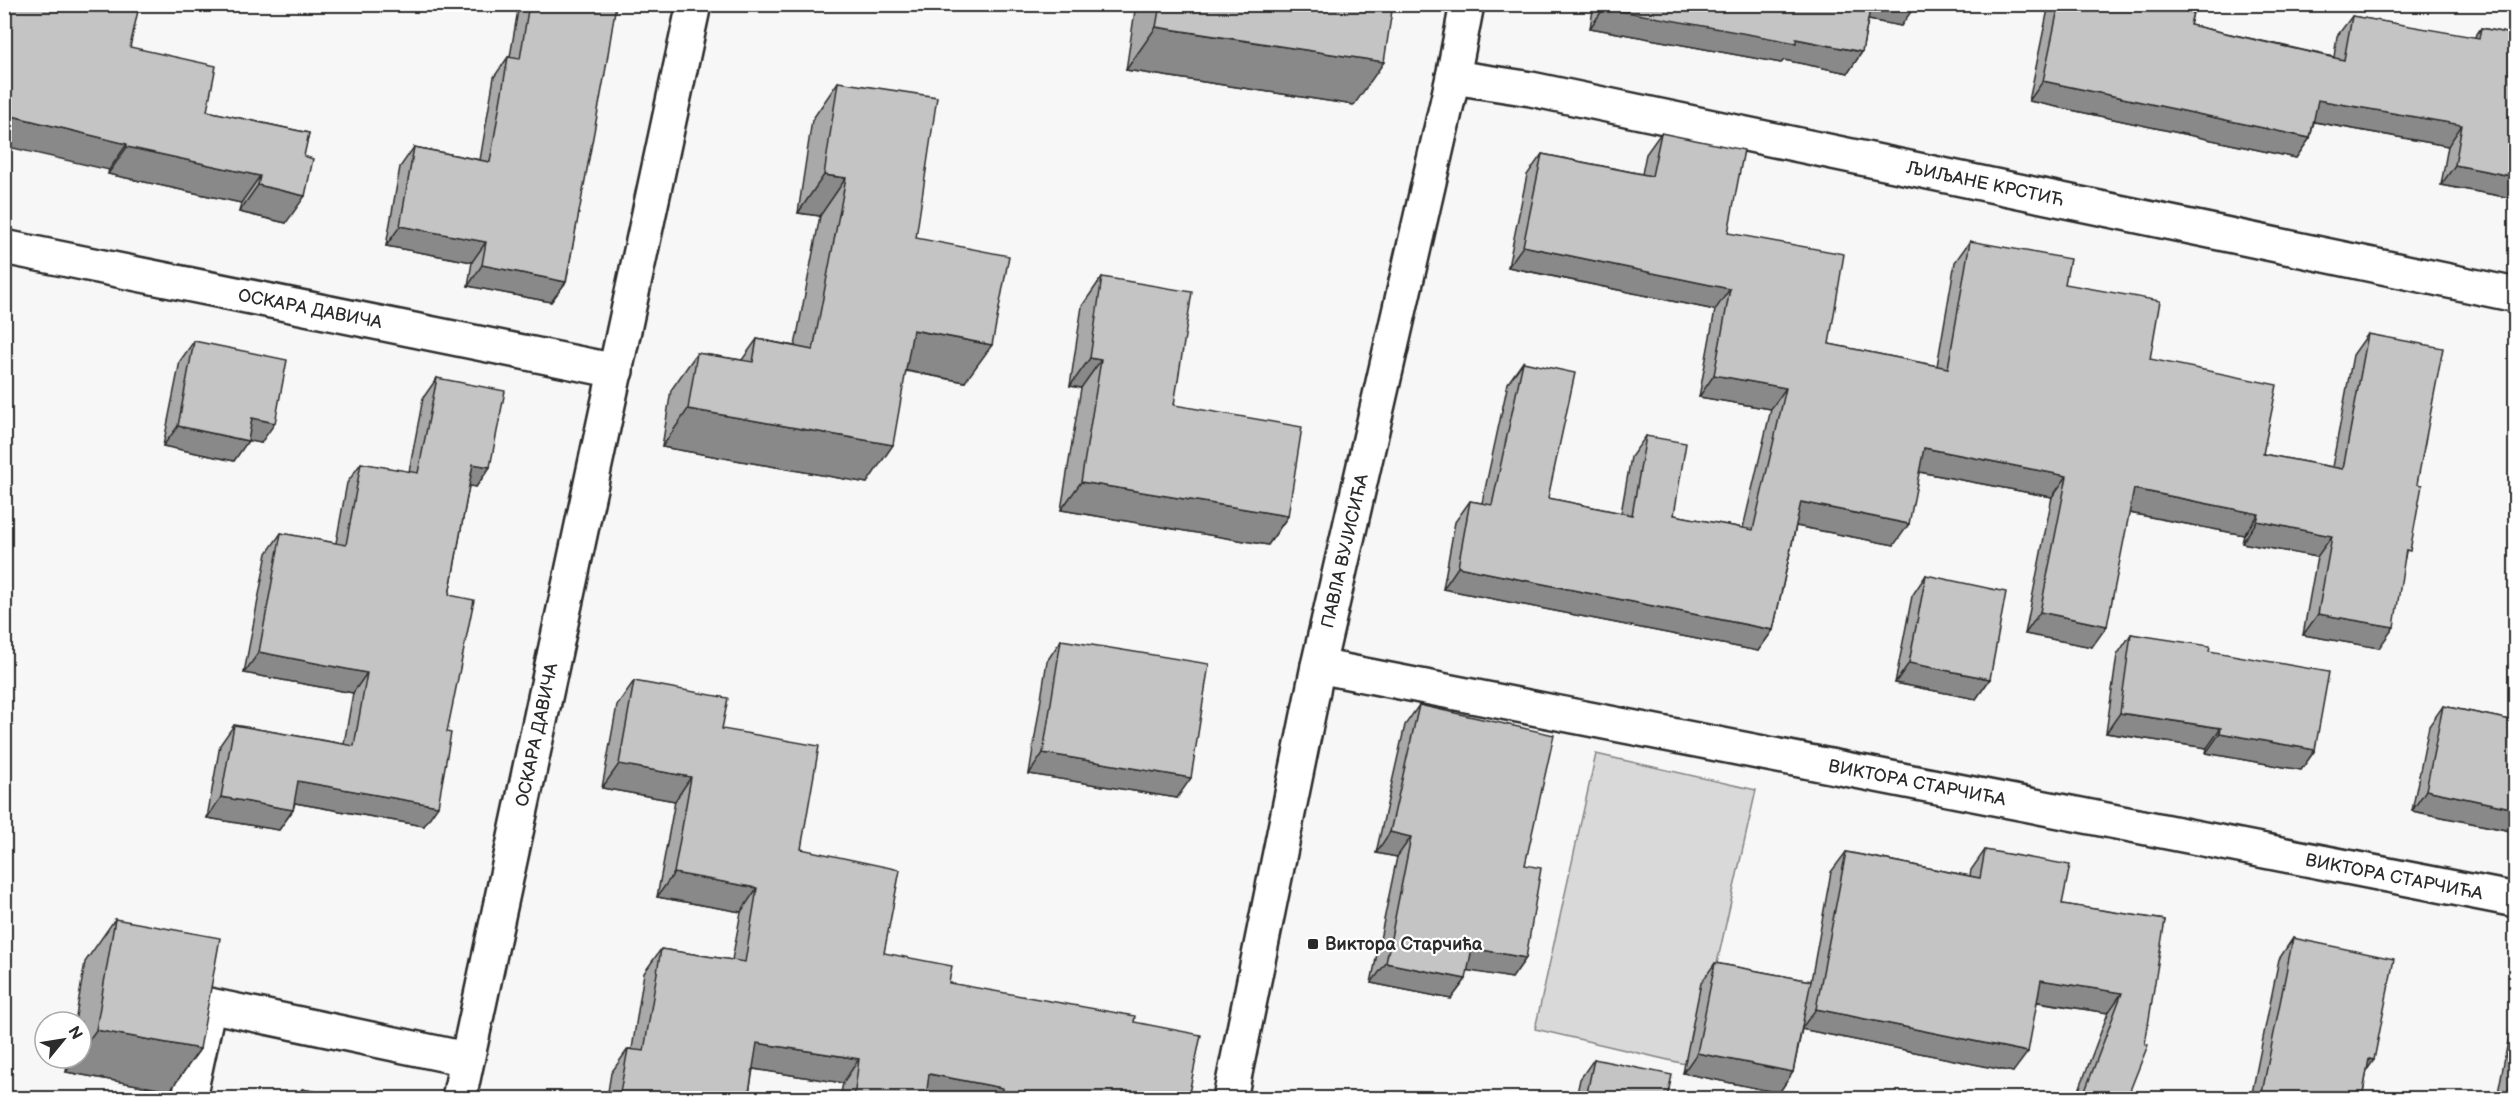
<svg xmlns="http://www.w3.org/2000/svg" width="2520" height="1103" font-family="'Balsamiq Sans',sans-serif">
<rect width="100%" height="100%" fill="#f7f7f7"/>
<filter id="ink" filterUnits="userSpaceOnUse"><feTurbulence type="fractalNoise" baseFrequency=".0167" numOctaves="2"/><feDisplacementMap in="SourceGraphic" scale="12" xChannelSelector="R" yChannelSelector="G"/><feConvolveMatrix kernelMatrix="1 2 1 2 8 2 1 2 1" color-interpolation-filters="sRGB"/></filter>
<g filter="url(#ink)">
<!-- pitch -->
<polygon fill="#d9d9d9" stroke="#828282" stroke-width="1.5" points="1596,754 1756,790 1694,1066 1535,1029"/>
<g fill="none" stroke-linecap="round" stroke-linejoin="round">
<defs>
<g id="minor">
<polyline points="1453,77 1531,89 2516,295"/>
<polyline points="4,247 616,371"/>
<polyline points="1318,666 2516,900"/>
<polyline points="189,1098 209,1005 466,1059"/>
<polyline points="459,1098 694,4"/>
<polyline points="1230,1098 1318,666 1453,77 1467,4"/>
</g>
</defs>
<!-- minor casing -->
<use href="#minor" stroke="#2b2b2b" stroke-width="38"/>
<!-- minor -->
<use href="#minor" stroke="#fff" stroke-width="33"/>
</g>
<!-- wall -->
<g fill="#a9a9a9" stroke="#2b2b2b" stroke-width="1.5">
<polygon points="519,4 616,4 566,282 551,302 468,286 472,262 386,246 400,167 414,147 480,160 494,77 508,57 510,57"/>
<polygon points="1136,4 1393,4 1354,105 1126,70"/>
<polygon points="1594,4 1915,4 1901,26 1868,20 1862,52 1848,73 1784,60 1781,63 1590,28"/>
<polygon points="2049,4 2195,4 2190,25 2334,57 2337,36 2352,16 2474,38 2481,28 2516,35 2516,199 2441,185 2448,146 2314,122 2310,138 2296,158 2029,101"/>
<polygon points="130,47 207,111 309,133 286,223 239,212 241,203 108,174"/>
<polygon points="838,82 916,238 965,382 906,371 867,483 662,447 671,390 697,353 742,360 757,339 795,346 820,216 798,213 812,120"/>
<polygon points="1661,133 1728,233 1829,344 1937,366 1955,262 1970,241 2065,284 2150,359 2263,454 2332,467 2353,355 2368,334 2417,484 2405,557 2379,648 2303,635 2317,557 2242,543 2244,535 2129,513 2092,647 2025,634 2052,497 1919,472 1894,545 1796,526 1773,630 1758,651 1443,589 1455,522 1470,501 1482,503 1508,383 1523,362 1548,498 1621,513 1631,457 1646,436 1674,515 1743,528 1771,409 1699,397 1715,310 1508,267 1527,175 1542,154 1642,174 1646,154"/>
<polygon points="1102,277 1174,405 1288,516 1268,545 1061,510 1081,388 1070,386 1082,306"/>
<polygon points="194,341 261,443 248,440 234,461 163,446 180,361"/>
<polygon points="437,378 490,467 476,487 469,486 449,595 424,826 295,803 293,810 279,830 207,818 220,745 234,725 344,744 353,693 244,673 267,553 281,533 336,543 347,483 361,463 409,472 423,398"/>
<polygon points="1926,575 1990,679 1976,699 1895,683 1912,596"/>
<polygon points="2131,634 2209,651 2315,750 2301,770 2206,753 2207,748 2106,733 2117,655"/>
<polygon points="1061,640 1177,798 1029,774 1047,661"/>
<polygon points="634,681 722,729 801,849 884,953 949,983 1134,1022 1188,1098 840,1098 843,1083 753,1069 748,1098 607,1098 611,1073 628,1049 632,1049 644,973 661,949 732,960 741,912 657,897 675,801 602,788 617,705"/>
<polygon points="1419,705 1525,865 1526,958 1512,978 1467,970 1466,979 1451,999 1371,983 1397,857 1376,853 1405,725"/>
<polygon points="2443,706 2516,721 2516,832 2412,811 2429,726"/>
<polygon points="1985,850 2062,904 2165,920 2127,1098 2076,1098 2108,1013 2037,1002 2013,1072 1802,1029 1793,1072 1779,1093 1683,1073 1701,983 1715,963 1811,981 1831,872 1846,852 1970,876 1971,870"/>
<polygon points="115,919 200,1049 170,1091 66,1072 68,1058 81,1058 81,1022 75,1022 85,962"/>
<polygon points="2293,938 2367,1070 2362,1098 2251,1098 2279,959"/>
<polygon points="2516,1000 2516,1098 2497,1098"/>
<polygon points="1594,1059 1667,1098 1576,1098 1580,1079"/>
<polygon points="302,1089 348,1098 295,1098"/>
</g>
<!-- shaded-wall -->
<g fill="#898989" stroke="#2b2b2b" stroke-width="1.5">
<polygon points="1867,4 1910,4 1915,6 1901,26 1858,18"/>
<polygon points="1604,8 1796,39 1862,52 1848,73 1784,60 1781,63 1590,28"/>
<polygon points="1156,27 1384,62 1354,105 1126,70"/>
<polygon points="2043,81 2310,138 2296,158 2029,101"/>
<polygon points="2318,100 2462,125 2448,146 2304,120"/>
<polygon points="4,114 127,144 109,170 4,146"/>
<polygon points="127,147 260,176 241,203 108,174"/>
<polygon points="2455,165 2516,177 2516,199 2441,185"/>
<polygon points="824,175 846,178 820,216 798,213"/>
<polygon points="258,185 305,196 286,223 239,212"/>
<polygon points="400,226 486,242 472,262 386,246"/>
<polygon points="1523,246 1730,289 1715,310 1508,267"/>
<polygon points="482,265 566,282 551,302 468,286"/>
<polygon points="913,330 992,345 965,382 887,367"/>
<polygon points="1090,358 1101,360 1081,388 1070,386"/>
<polygon points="1714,375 1786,388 1771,409 1699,397"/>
<polygon points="688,409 893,445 867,483 662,447"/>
<polygon points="252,418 275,423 261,443 238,439"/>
<polygon points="178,426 248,441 234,461 163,446"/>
<polygon points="1924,448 2067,476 2052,497 1909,470"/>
<polygon points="473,464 490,467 476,487 459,484"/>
<polygon points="1081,482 1288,516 1268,545 1061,510"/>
<polygon points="2134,489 2259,514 2244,535 2119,511"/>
<polygon points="1801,502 1909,524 1894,545 1786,524"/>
<polygon points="2257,521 2332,536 2317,557 2242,543"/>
<polygon points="1458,567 1773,630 1758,651 1443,589"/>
<polygon points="2040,612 2107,626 2092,647 2025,634"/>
<polygon points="2318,614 2394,627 2379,648 2303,635"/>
<polygon points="259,652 367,673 353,693 244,673"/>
<polygon points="1909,663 1990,679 1976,699 1895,683"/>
<polygon points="2120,713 2221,728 2207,748 2106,733"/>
<polygon points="2220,733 2315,750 2301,770 2206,753"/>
<polygon points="1043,753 1191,778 1177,798 1029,774"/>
<polygon points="619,764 691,777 675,801 602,788"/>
<polygon points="298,781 438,806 424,826 284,801"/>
<polygon points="2426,790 2516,809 2516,832 2412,811"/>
<polygon points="221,797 293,810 279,830 207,818"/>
<polygon points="1390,832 1411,837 1397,857 1376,853"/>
<polygon points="674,873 757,888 741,912 657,897"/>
<polygon points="1472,948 1526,958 1512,978 1458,969"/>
<polygon points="1386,963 1466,979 1451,999 1371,983"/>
<polygon points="2041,980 2122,993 2108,1013 2027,1000"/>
<polygon points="1816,1009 2028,1052 2013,1072 1801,1029"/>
<polygon points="96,1030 200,1049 170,1091 66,1072 76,1058 81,1058 81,1051"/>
<polygon points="757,1043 859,1059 843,1083 741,1067"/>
<polygon points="1697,1053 1793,1072 1779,1093 1683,1073"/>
<polygon points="2369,1059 2374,1060 2360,1080"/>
<polygon points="929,1074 1003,1088 996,1098 915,1098"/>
<polygon points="1003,1091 1043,1098 998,1098"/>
<polygon points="2085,1091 2103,1098 2080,1098"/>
</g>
<!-- building -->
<g fill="#c4c4c4" stroke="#2b2b2b" stroke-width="1.5">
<polygon points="4,4 131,4 139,6 130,47 216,66 207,111 309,133 304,156 313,159 305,196 258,185 260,176 127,147 127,144 4,114"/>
<polygon points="529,4 616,4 605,73 566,282 482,265 486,242 400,226 414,147 490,162 508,57 520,59"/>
<polygon points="1160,4 1393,4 1384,62 1156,27"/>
<polygon points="1605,4 1871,4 1862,52 1796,39 1796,43 1604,8"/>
<polygon points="2059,4 2195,4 2190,25 2344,60 2352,16 2479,38 2481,28 2516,35 2516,177 2455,165 2462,125 2318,100 2310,138 2043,81"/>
<polygon points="838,82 937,97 916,238 1009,256 992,345 913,330 893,445 688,409 697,353 753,362 757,339 813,350 846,178 824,175"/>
<polygon points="1661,133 1744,150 1728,233 1844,254 1829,344 1948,368 1970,241 2070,259 2065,284 2160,301 2150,359 2277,385 2263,454 2343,469 2368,334 2443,348 2417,484 2422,485 2410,551 2406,550 2394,627 2318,614 2332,536 2257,521 2259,514 2134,489 2107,626 2040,612 2067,476 1924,448 1909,524 1801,502 1773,630 1458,567 1470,501 1492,505 1523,362 1575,373 1548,498 1632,515 1646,436 1686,443 1674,515 1753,530 1786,388 1714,375 1730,289 1523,246 1542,154 1652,176"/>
<polygon points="1102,277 1192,292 1174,405 1302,427 1288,516 1081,482 1101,360 1090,358"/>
<polygon points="194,341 287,360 275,423 252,418 248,441 178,426"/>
<polygon points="437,378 505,391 490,467 473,464 449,595 474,600 447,732 451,733 438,806 298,781 293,810 221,797 234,725 354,746 367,673 259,652 281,533 346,545 361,463 418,473"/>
<polygon points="1926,575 2006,592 1990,679 1909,663"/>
<polygon points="2131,634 2210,646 2209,651 2329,672 2315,750 2220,733 2221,728 2120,713"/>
<polygon points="1061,640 1209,664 1191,778 1043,753"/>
<polygon points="634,681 728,698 722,729 819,746 801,849 900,870 884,953 952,966 949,983 1135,1016 1134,1022 1201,1035 1188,1098 1043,1098 1003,1091 1003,1088 929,1074 926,1098 854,1098 859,1059 757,1043 748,1098 619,1098 628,1049 644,1051 661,949 745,962 757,888 674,873 691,777 619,764"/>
<polygon points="1419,705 1554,735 1525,865 1541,868 1526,958 1472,948 1466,979 1386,963 1411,837 1390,832"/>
<polygon points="2443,706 2516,721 2516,809 2426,790"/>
<polygon points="1985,850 2070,865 2062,904 2165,920 2145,1044 2148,1045 2127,1098 2103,1098 2085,1091 2122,993 2041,980 2028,1052 1816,1009 1846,852 1980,878"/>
<polygon points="115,919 220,938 200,1049 96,1030"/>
<polygon points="2293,938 2394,959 2374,1060 2369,1059 2362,1098 2261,1098"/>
<polygon points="1715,963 1811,981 1793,1072 1697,1053"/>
<polygon points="2516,1055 2516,1098 2507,1098"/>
<polygon points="1594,1059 1672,1075 1667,1098 1586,1098"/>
<polygon points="302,1089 348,1098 300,1098"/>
</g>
</g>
<!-- markers -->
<rect fill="#2b2b2b" stroke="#fff" stroke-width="2" x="1307" y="938" width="12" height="12" rx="3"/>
<g text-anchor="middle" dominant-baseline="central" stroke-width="4.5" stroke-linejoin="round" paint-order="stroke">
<!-- street labels -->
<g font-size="18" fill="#2b2b2b" stroke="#fff">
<text transform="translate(1985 184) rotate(12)">ЉИЉАНЕ КРСТИЋ</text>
<text transform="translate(310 309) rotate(11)">ОСКАРА ДАВИЧА</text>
<text transform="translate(1345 551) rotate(-77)">ПАВЛА ВУЈИСИЋА</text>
<text transform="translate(537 735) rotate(-78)">ОСКАРА ДАВИЧА</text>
<text transform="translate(1917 783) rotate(11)">ВИКТОРА СТАРЧИЋА</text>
<text transform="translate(2394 877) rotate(11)">ВИКТОРА СТАРЧИЋА</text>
</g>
<!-- poi labels -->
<g font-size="18" font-weight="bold" fill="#2b2b2b" stroke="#fff" text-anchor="start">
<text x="1325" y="944">Виктора Старчића</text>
</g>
</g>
<!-- margin -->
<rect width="2520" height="1103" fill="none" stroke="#fff" stroke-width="24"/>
<rect x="12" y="12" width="2496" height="1079" fill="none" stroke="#2b2b2b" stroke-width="2" filter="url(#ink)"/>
<!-- north arrow -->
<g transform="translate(63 1040) rotate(60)"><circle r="28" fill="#ffffff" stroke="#aaaaaa" stroke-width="1.5"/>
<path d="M0-4.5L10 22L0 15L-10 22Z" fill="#2b2b2b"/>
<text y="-9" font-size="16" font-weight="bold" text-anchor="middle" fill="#2b2b2b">N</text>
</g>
</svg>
